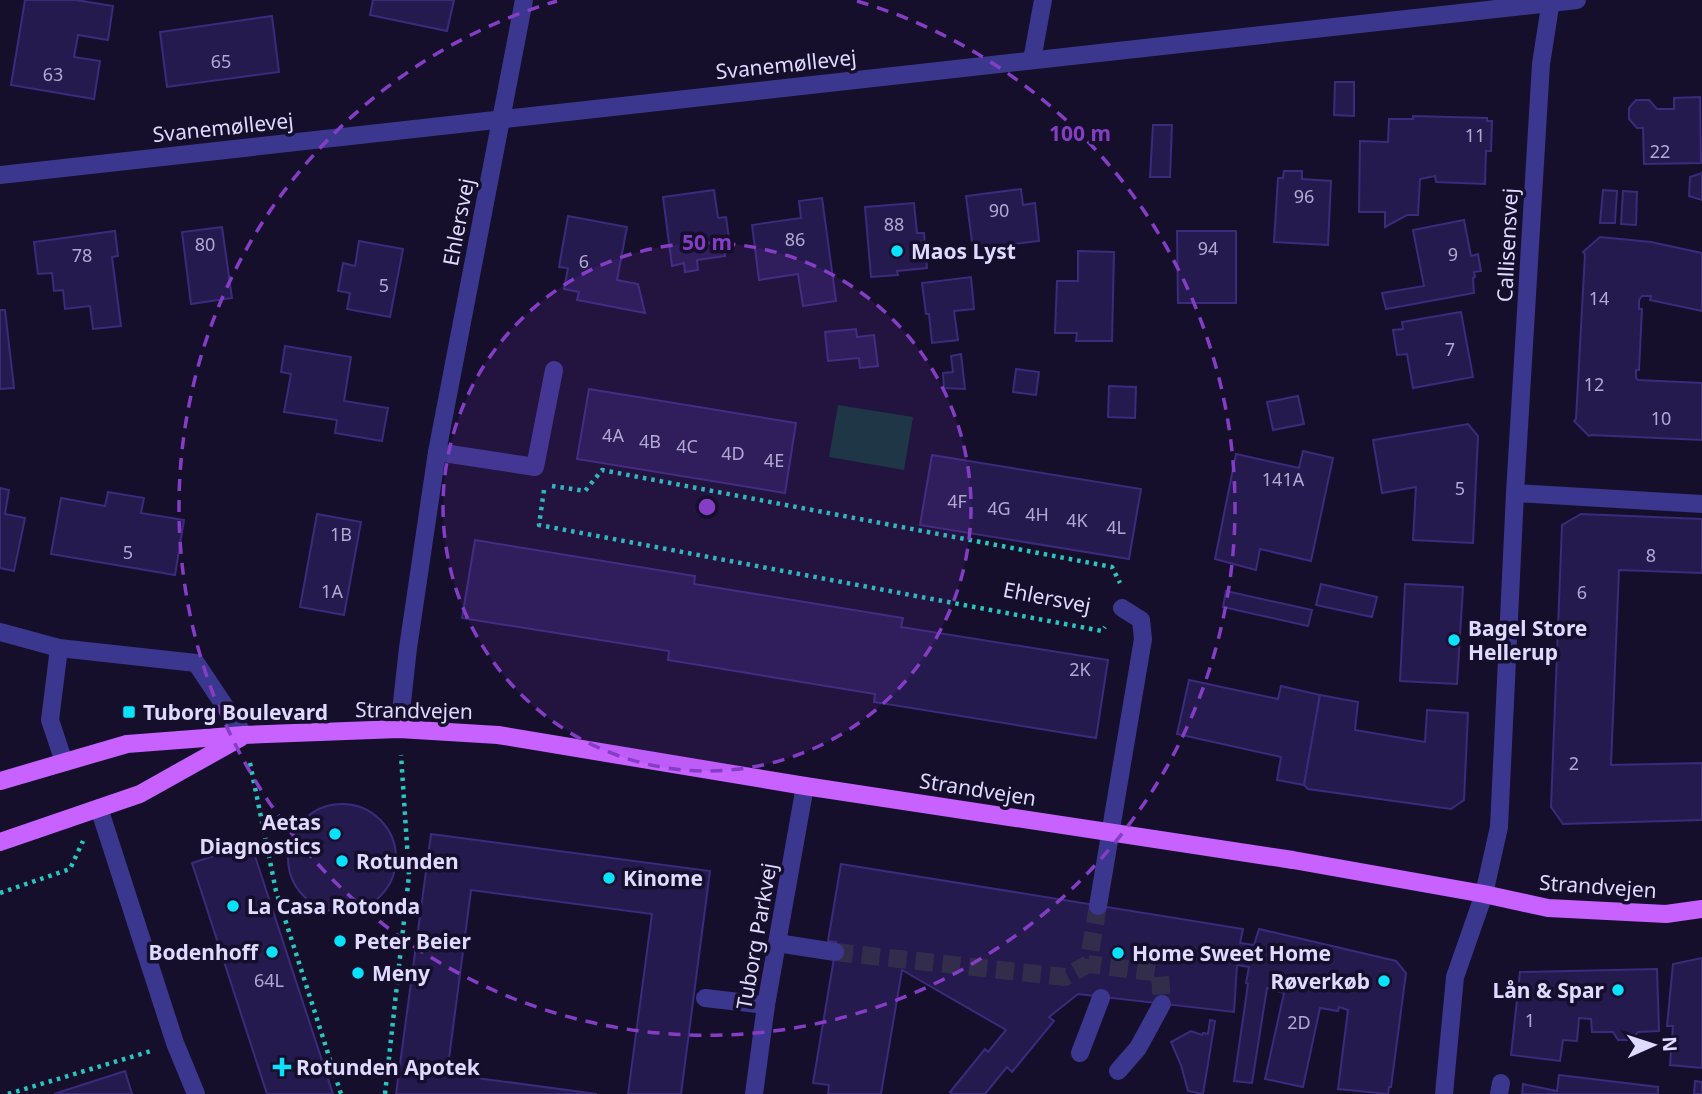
<svg xmlns="http://www.w3.org/2000/svg" width="1702" height="1094" font-family="'Noto Sans',sans-serif">
<rect width="100%" height="100%" fill="#150f2c"/>
<!-- green -->
<polygon fill="#123636" points="838,405 913,417 904,470 829,457"/>
<!-- building -->
<g fill="#251a4e" stroke="#3c2a7c" stroke-width="2">
<polygon points="25,0 76,0 113,6 108,40 78,35 74,57 100,61 94,99 11,85"/>
<polygon points="373,0 454,0 447,31 370,15"/>
<polygon points="272,16 279,72 167,87 160,32"/>
<polygon points="1335,82 1354,82 1354,116 1334,115"/>
<polygon points="1700,97 1701,163 1644,164 1643,128 1637,128 1629,119 1629,108 1636,100 1649,100 1657,109 1674,109 1674,98"/>
<polygon points="1413,116 1487,118 1487,121 1492,121 1491,151 1486,151 1485,184 1436,182 1435,176 1420,179 1418,215 1407,215 1385,227 1385,212 1359,212 1360,141 1388,142 1389,119 1413,119"/>
<polygon points="1153,125 1172,125 1170,177 1150,177"/>
<polygon points="1284,171 1302,171 1302,179 1331,181 1328,245 1274,242 1278,178 1283,178"/>
<polygon points="1702,173 1702,200 1689,196 1690,177"/>
<polygon points="1021,189 1023,205 1035,203 1039,241 973,249 966,196"/>
<polygon points="714,190 718,218 726,217 730,245 724,246 725,256 697,260 698,270 685,272 684,263 672,266 663,197"/>
<polygon points="1603,190 1617,191 1615,223 1600,223"/>
<polygon points="1623,191 1637,192 1636,225 1621,224"/>
<polygon points="822,198 836,301 803,306 798,274 759,280 752,225 801,218 799,201"/>
<polygon points="914,203 917,233 924,233 927,268 897,271 898,275 871,277 865,207"/>
<polygon points="568,216 627,227 617,280 638,284 645,313 577,300 579,292 564,289 568,268 559,267"/>
<polygon points="1464,220 1471,256 1478,254 1481,271 1474,272 1475,277 1473,278 1474,293 1386,309 1382,293 1424,286 1413,230"/>
<polygon points="222,227 232,298 191,304 182,232"/>
<polygon points="115,231 118,256 112,257 121,326 93,329 90,306 65,309 63,290 54,291 52,273 38,274 34,242"/>
<polygon points="1177,231 1236,231 1236,303 1178,303"/>
<polygon points="1600,237 1651,242 1702,253 1702,311 1650,300 1651,296 1642,296 1639,300 1639,309 1642,309 1639,370 1636,370 1636,378 1638,380 1702,383 1702,440 1591,435 1589,436 1574,421 1576,419 1585,254 1583,252"/>
<polygon points="359,241 403,249 390,317 347,309 350,293 338,291 343,263 355,266"/>
<polygon points="1078,251 1114,252 1112,341 1076,341 1077,333 1055,333 1057,281 1078,281"/>
<polygon points="971,277 974,309 954,311 958,340 932,343 929,314 926,314 922,283"/>
<polygon points="0,310 5,310 14,388 0,389"/>
<polygon points="1461,312 1473,377 1413,388 1407,354 1397,355 1393,330 1403,329 1402,322"/>
<polygon points="856,329 857,337 874,335 878,366 860,368 859,358 828,361 825,332"/>
<polygon points="285,346 351,357 344,401 388,408 382,441 335,433 337,420 284,412 291,374 281,372"/>
<polygon points="961,354 965,389 944,388 943,373 953,372 951,356"/>
<polygon points="1016,369 1039,372 1036,395 1013,392"/>
<polygon points="1109,386 1136,387 1135,418 1108,417"/>
<polygon points="589,389 796,423 785,493 577,459"/>
<polygon points="1298,396 1304,424 1273,430 1267,402"/>
<polygon points="1468,424 1478,436 1473,543 1413,540 1416,487 1382,493 1373,440"/>
<polygon points="1303,451 1333,458 1311,561 1260,549 1256,570 1215,559 1236,454 1299,468"/>
<polygon points="932,455 1141,489 1129,559 920,525"/>
<polygon points="0,488 9,490 5,514 25,518 14,571 0,568"/>
<polygon points="108,492 144,498 141,513 184,520 175,575 51,554 61,498 105,506"/>
<polygon points="317,514 361,522 344,615 300,607"/>
<polygon points="1581,514 1702,519 1702,573 1619,570 1611,765 1702,763 1702,820 1563,824 1551,807 1562,525"/>
<polygon points="475,540 695,576 694,584 903,618 901,627 1108,660 1096,738 874,702 875,694 668,660 669,651 462,618"/>
<polygon points="1321,584 1377,597 1372,617 1316,605"/>
<polygon points="1405,584 1463,587 1457,684 1400,681"/>
<polygon points="1226,591 1312,610 1308,626 1223,607"/>
<polygon points="1189,680 1278,699 1281,686 1320,695 1304,785 1277,780 1281,757 1177,734"/>
<polygon points="1320,695 1358,702 1355,730 1425,742 1427,710 1468,713 1464,800 1451,809 1308,789 1304,785"/>
<circle cx="342" cy="858" r="54"/>
<polygon points="431,834 710,871 681,1094 628,1094 652,914 471,890 447,1074 597,1094 396,1094"/>
<polygon points="251,844 333,1094 267,1094 192,863"/>
<polygon points="841,864 1243,929 1240,943 1254,945 1259,929 1396,961 1406,973 1391,1087 1389,1087 1388,1094 1338,1089 1348,1010 1339,1007 1338,1011 1320,1008 1303,1087 1265,1079 1284,993 1267,988 1252,1083 1234,1081 1248,984 1246,983 1249,967 1237,965 1234,1012 1078,994 1049,1017 1054,1021 1012,1072 1007,1067 985,1094 953,1094 950,1092 985,1049 988,1052 1006,1030 902,970 881,1094 828,1094 829,1085 813,1083 835,952 836,942 828,941"/>
<polygon points="1702,958 1702,1068 1670,1065 1673,1026 1667,1026 1673,964"/>
<polygon points="1657,969 1659,1031 1638,1032 1632,1040 1618,1040 1613,1032 1592,1032 1591,1019 1579,1018 1577,1041 1563,1040 1560,1061 1511,1055 1520,972"/>
<polygon points="1210,1020 1215,1021 1203,1094 1188,1091 1181,1065 1171,1042 1191,1031 1202,1035 1203,1033 1208,1034"/>
<polygon points="125,1071 132,1094 54,1094"/>
<polygon points="1559,1075 1658,1087 1658,1094 1522,1094 1523,1084 1557,1091"/>
<polygon points="1695,1081 1702,1082 1702,1094 1694,1094"/>
</g>
<g fill="none" stroke-linecap="round" stroke-linejoin="round">
<!-- minor-tunnel -->
<g stroke="#332d4c" stroke-width="18" stroke-dasharray="18 9" stroke-linecap="butt">
<polyline points="1098,906 1088,964 1160,973 1162,1004"/>
<polyline points="835,952 1065,977 1088,964"/>
</g>
<!-- path -->
<g stroke="#28c6bf" stroke-width="4.5" stroke-dasharray="3.5 5" stroke-linecap="butt">
<polyline points="552,486 585,491 602,470 1112,567 1120,583"/>
<polyline points="544,490 539,525 1102,631 1105,627"/>
<polyline points="250,763 276,891 341,1094"/>
<polyline points="0,893 70,869 83,841"/>
<polyline points="8,1094 151,1051"/>
<polyline points="385,1094 409,875 401,755"/>
</g>
<!-- minor -->
<g stroke="#3c378e" stroke-width="18">
<polyline points="1032,60 1043,0"/>
<polyline points="0,175 1577,0"/>
<polyline points="437,452 535,467 554,370"/>
<polyline points="1515,493 1702,504"/>
<polyline points="0,632 59,648 196,663 244,735"/>
<polyline points="59,648 50,720 64,762"/>
<polyline points="399,729 408,648 437,452 524,0"/>
<polyline points="99,808 175,1043 196,1094"/>
<polyline points="1098,906 1143,639 1141,620 1122,608"/>
<polyline points="777,943 835,952"/>
<polyline points="705,998 766,1005"/>
<polyline points="1080,1053 1101,998"/>
<polyline points="1118,1071 1138,1048 1162,1004"/>
<polyline points="754,1094 766,1005 805,786"/>
<polyline points="1444,1094 1455,977 1484,894 1499,827 1515,493 1541,64 1551,0"/>
<polyline points="1499,1094 1501,1083"/>
</g>
<!-- major -->
<g stroke="#c761ff" stroke-width="18">
<polyline points="0,781 127,744 244,735 399,729 498,735 805,786 1293,860 1484,894 1548,908 1666,914 1702,909"/>
<polyline points="0,842 140,794 240,738"/>
</g>
</g>
<!-- distance rings -->
<circle cx="707" cy="507" r="264" fill="#853dc5" fill-opacity=".12"/>
<g fill="none" stroke="#853dc5" stroke-width="3.5" stroke-dasharray="12 9">
<circle cx="707" cy="507" r="264"/>
<path d="M857 1A528 528 0 1 1 557 1"/>
</g>
<!-- markers -->
<g fill="#06e2ff" stroke="#150f2c" stroke-width="2.5">
<circle cx="897" cy="251" r="7"/>
<circle cx="1454" cy="640" r="7"/>
<rect x="122" y="705" width="14" height="14" rx="3.5"/>
<circle cx="335" cy="834" r="7"/>
<circle cx="342" cy="861" r="7"/>
<circle cx="609" cy="878" r="7"/>
<circle cx="233" cy="906" r="7"/>
<circle cx="340" cy="941" r="7"/>
<circle cx="272" cy="952" r="7"/>
<circle cx="1118" cy="953" r="7"/>
<circle cx="358" cy="973" r="7"/>
<circle cx="1384" cy="981" r="7"/>
<circle cx="1618" cy="990" r="7"/>
<path d="M278.5 1056.5h7v7h7v7h-7v7h-7v-7h-7v-7h7z"/>
</g>
<g text-anchor="middle" dominant-baseline="central" stroke-width="7" stroke-linejoin="round" paint-order="stroke">
<!-- number labels -->
<g font-size="18" fill="#b0aad3">
<text x="221" y="61">65</text>
<text x="53" y="74">63</text>
<text x="1475" y="135">11</text>
<text x="1660" y="151">22</text>
<text x="1304" y="196">96</text>
<text x="999" y="210">90</text>
<text x="894" y="224">88</text>
<text x="795" y="239">86</text>
<text x="205" y="244">80</text>
<text x="1208" y="248">94</text>
<text x="1453" y="254">9</text>
<text x="82" y="255">78</text>
<text x="584" y="261">6</text>
<text x="384" y="285">5</text>
<text x="1599" y="298">14</text>
<text x="1450" y="349">7</text>
<text x="1594" y="384">12</text>
<text x="1661" y="418">10</text>
<text x="613" y="435">4A</text>
<text x="650" y="441">4B</text>
<text x="687" y="446">4C</text>
<text x="733" y="453">4D</text>
<text x="774" y="460">4E</text>
<text x="1283" y="479">141A</text>
<text x="1460" y="488">5</text>
<text x="957" y="501">4F</text>
<text x="999" y="508">4G</text>
<text x="1037" y="514">4H</text>
<text x="1077" y="520">4K</text>
<text x="1116" y="527">4L</text>
<text x="341" y="534">1B</text>
<text x="128" y="552">5</text>
<text x="1651" y="555">8</text>
<text x="332" y="591">1A</text>
<text x="1582" y="592">6</text>
<text x="1080" y="669">2K</text>
<text x="1574" y="763">2</text>
<text x="269" y="980">64L</text>
<text x="1530" y="1020">1</text>
<text x="1299" y="1022">2D</text>
</g>
<!-- street labels -->
<g font-size="21" fill="#dfdaff" stroke="#150f2c">
<text transform="translate(786 64) rotate(-6)">Svanemøllevej</text>
<text transform="translate(223 127) rotate(-6)">Svanemøllevej</text>
<text transform="translate(458 222) rotate(-79)">Ehlersvej</text>
<text transform="translate(1507 245) rotate(-87)">Callisensvej</text>
<text transform="translate(1047 597) rotate(11)">Ehlersvej</text>
<text transform="translate(414 710) rotate(1)">Strandvejen</text>
<text transform="translate(978 789) rotate(9)">Strandvejen</text>
<text transform="translate(1598 886) rotate(4)">Strandvejen</text>
<text transform="translate(756 936) rotate(-80)">Tuborg Parkvej</text>
</g>
<!-- poi labels -->
<g font-size="21" font-weight="bold" fill="#dfdaff" stroke="#150f2c" text-anchor="start">
<text x="911" y="251">Maos Lyst</text>
<text x="1468" y="628">Bagel Store<tspan x="1468" dy="24">Hellerup</tspan></text>
<text x="143" y="712">Tuborg Boulevard</text>
<text x="321" y="822" text-anchor="end">Aetas<tspan x="321" dy="24">Diagnostics</tspan></text>
<text x="356" y="861">Rotunden</text>
<text x="623" y="878">Kinome</text>
<text x="247" y="906">La Casa Rotonda</text>
<text x="354" y="941">Peter Beier</text>
<text x="258" y="952" text-anchor="end">Bodenhoff</text>
<text x="1132" y="953">Home Sweet Home</text>
<text x="372" y="973">Meny</text>
<text x="1370" y="981" text-anchor="end">Røverkøb</text>
<text x="1604" y="990" text-anchor="end">Lån &amp; Spar</text>
<text x="296" y="1067">Rotunden Apotek</text>
</g>
</g>
<circle cx="707" cy="507" r="10" fill="#853dc5" stroke="#150f2c" stroke-width="3.5"/>
<g font-size="21" text-anchor="middle" font-weight="bold" fill="#853dc5" stroke="#150f2c" stroke-width="7" stroke-linejoin="round" paint-order="stroke">
<text x="1080" y="141">100 m</text>
<text x="707" y="250">50 m</text>
</g>
<!-- north arrow -->
<g transform="translate(1653 1045) rotate(87)" stroke="#150f2c" stroke-width="5" paint-order="stroke">
<path d="M0-5L12 26L0 18L-12 26Z" fill="#dfdaff"/>
<text y="-10" font-size="19" font-weight="bold" text-anchor="middle" fill="#dfdaff">N</text>
</g>
</svg>
